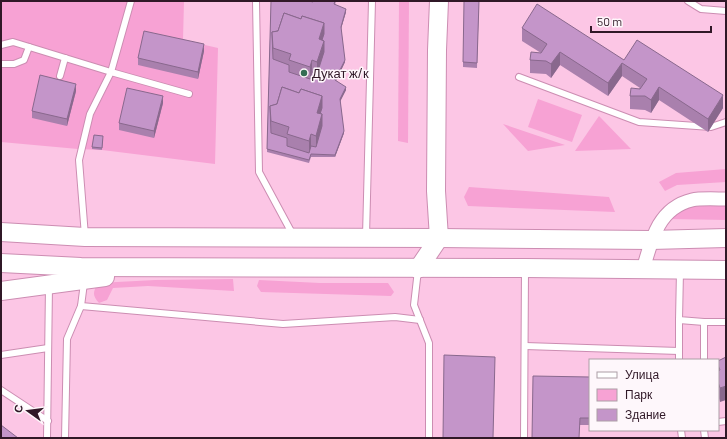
<svg xmlns="http://www.w3.org/2000/svg" width="727" height="439" font-family="Barlow,sans-serif">
<rect width="100%" height="100%" fill="#fcc6e5"/>
<!-- green -->
<g fill="#f7a2d4">
<polygon points="1,1 184,1 183,40 218,48 215,164 102,150 78,149 1,142"/>
<polygon points="399,1 409,1 408,143 398,141"/>
<polygon points="538,99 582,115 572,142 528,127"/>
<polygon points="599,116 631,149 575,151"/>
<polygon points="503,124 565,145 528,151"/>
<polygon points="726,169 726,182 677,185 665,191 659,182 676,173"/>
<polygon points="469,187 609,197 615,212 468,206 464,197"/>
<polygon points="726,205 726,220 669,219 681,207"/>
<path d="M233,279L234,291L148,286L113,288L107,300L99,303C92,295 93,292 98,283L155,280Z"/>
<polygon points="259,280 320,283 388,283 394,292 391,296 261,292 257,286"/>
</g>
<g fill="none" stroke-linecap="round" stroke-linejoin="round">
<defs>
<g id="lane">
<polyline points="256,1 259,172 293,235"/>
<polyline points="688,1 701,9 726,11"/>
<polyline points="1,45 13,42 111,72 131,1"/>
<polyline points="1,64 14,64 24,60 29,47"/>
<polyline points="60,76 65,58"/>
<polyline points="519,77 639,122 711,127 726,122"/>
<polyline points="85,236 79,160 90,114 111,72 189,94"/>
<polyline points="366,236 372,1"/>
<polyline points="418,270 414,305 429,343 429,438"/>
<polyline points="680,271 679,320 704,322 726,322"/>
<polyline points="81,306 283,324 395,317 420,320"/>
<polyline points="679,320 679,360"/>
<polyline points="704,322 704,360"/>
<polyline points="525,346 679,351"/>
<polyline points="1,355 48,348"/>
<polyline points="1,390 48,421"/>
<polyline points="718,422 726,421"/>
<polyline points="681,430 682,438"/>
<polyline points="704,430 705,438"/>
<polyline points="47,438 49,286"/>
<polyline points="65,438 67,339 81,306 84,283"/>
<polyline points="524,438 525,270"/>
</g>
<path id="street" d="M643,270C651,241 658,208 692,200C700,198 717,199 726,199"/>
<g id="secondary">
<polyline points="1,232 85,237 439,238 651,240 726,238"/>
<polyline points="1,263 81,267 525,268 726,270"/>
<polyline points="418,269 439,238 436,191 437,50 439,1"/>
<polyline points="1,291 105,277"/>
</g>
</defs>
<!-- lane casing -->
<use href="#lane" stroke="#cc8db2" stroke-width="8"/>
<!-- street casing -->
<use href="#street" stroke="#cc8db2" stroke-width="15"/>
<!-- secondary casing -->
<use href="#secondary" stroke="#cc8db2" stroke-width="20"/>
<!-- lane -->
<use href="#lane" stroke="#fff" stroke-width="6"/>
<!-- street -->
<use href="#street" stroke="#fff" stroke-width="13"/>
<!-- secondary -->
<use href="#secondary" stroke="#fff" stroke-width="18"/>
</g>
<!-- wall -->
<g fill="#a980ad">
<polygon points="271,1 336,1 335,5 346,12 341,28 345,62 336,81 346,90 340,101 344,133 335,157 311,157 309,163 267,152"/>
<polygon points="479,1 477,68 463,67 463,62"/>
<polygon points="522,28 624,60 723,108 708,132 659,100 651,113 645,110 630,109 630,96 640,88 622,76 608,96 560,65 551,78 546,74 530,73 530,60 541,53 522,41"/>
<polygon points="204,51 198,79 138,65 138,58"/>
<polygon points="76,91 67,126 32,118 32,111"/>
<polygon points="163,103 154,138 119,130 119,123"/>
<polygon points="103,139 102,150 92,149 92,147"/>
<polygon points="726,357 720,402 718,395 718,361"/>
<polygon points="590,377 590,425 580,425 532,438"/>
</g>
<!-- shaded-wall -->
<g fill="#89688d">
<polygon points="346,9 346,12 341,29 341,27"/>
<polygon points="324,23 324,37 320,51 319,39"/>
<polygon points="324,41 324,55 317,76 317,62"/>
<polygon points="204,44 204,51 198,79 198,72"/>
<polygon points="560,52 560,65 551,78 551,64"/>
<polygon points="312,60 312,75 310,82 310,67"/>
<polygon points="345,60 345,62 335,83 335,80"/>
<polygon points="622,63 622,76 608,96 608,83"/>
<polygon points="76,84 76,91 67,126 67,119"/>
<polygon points="346,87 346,90 340,102 340,99"/>
<polygon points="659,87 659,100 651,113 651,100"/>
<polygon points="723,95 723,108 708,132 708,119"/>
<polygon points="163,96 163,103 154,138 154,131"/>
<polygon points="322,96 322,111 318,125 317,113"/>
<polygon points="322,114 322,128 316,150 316,136"/>
<polygon points="344,131 344,133 335,157 335,155"/>
<polygon points="311,134 311,148 309,155 309,141"/>
<polygon points="726,386 726,400 720,402 720,388"/>
</g>
<!-- building -->
<g fill="#c495c9" stroke="#89688d" fill-rule="evenodd">
<path d="M271,1H309L313,2L314,1H335L334,4L346,9L341,27L345,60L335,80L346,87L340,99L344,131L335,155L311,154L309,160L267,149ZM284,13L301,19L302,16L324,23V34L322,40L324,41V52L317,74L312,72L310,79L289,72V65L273,59L272,32L278,31ZM282,87L299,93L301,89L322,96V108L320,114H322V126L316,147L311,146L309,153L287,146V138L271,133L270,106L277,104Z"/>
<polygon points="464,1 479,1 477,63 463,62"/>
<polygon points="537,4 624,60 637,40 723,95 708,119 659,87 651,100 645,96 630,96 631,88 640,89 647,79 622,63 608,83 560,52 551,64 546,61 530,60 531,52 541,53 547,44 522,28"/>
<polygon points="284,13 301,19 302,16 324,23 319,39 324,41 317,62 312,60 310,67 289,60 291,54 273,48 272,32 278,31"/>
<polygon points="144,31 204,44 198,72 138,58"/>
<polygon points="40,75 76,84 67,119 32,111"/>
<polygon points="282,87 299,93 301,89 322,96 317,113 322,114 316,136 311,134 309,141 287,134 289,127 271,121 270,106 277,104"/>
<polygon points="127,88 163,96 154,131 119,123"/>
<polygon points="94,135 103,136 102,148 92,147"/>
<polygon points="444,355 495,357 493,438 443,438"/>
<polygon points="726,357 726,386 720,388 718,382 718,371 720,370 718,365 718,361"/>
<polygon points="533,376 590,377 590,418 580,418 579,438 532,438"/>
<polygon points="1,425 18,438 1,438"/>
</g>
<!-- markers -->
<circle fill="#346d54" stroke="#fef7fb" stroke-width="1.5" cx="304" cy="73" r="4"/>
<g text-anchor="middle" dominant-baseline="central" stroke-width="3" stroke-linejoin="round" paint-order="stroke">
<!-- poi labels -->
<g font-size="13" fill="#301827" stroke="#fef7fb" text-anchor="start">
<text x="312" y="73">Дукат ж/к</text>
</g>
</g>
<!-- border -->
<rect width="727" height="439" fill="none" stroke="#301827" stroke-width="4"/>
<!-- legend -->
<rect x="589" y="359" width="130" height="72" fill="#fef7fb" stroke="#ac9ea6"/>
<rect x="597" y="372" width="20" height="6" fill="#ffffff" stroke="#ac9ea6"/>
<text x="625" y="379" font-size="12" fill="#301827">Улица</text>
<rect x="597" y="389" width="20" height="12" fill="#f7a2d4" stroke="#ac9ea6"/>
<text x="625" y="399" font-size="12" fill="#301827">Парк</text>
<rect x="597" y="409" width="20" height="12" fill="#c495c9" stroke="#ac9ea6"/>
<text x="625" y="419" font-size="12" fill="#301827">Здание</text>
<!-- north arrow -->
<g transform="translate(28 411) rotate(284)" stroke="#fef7fb" stroke-width="3" paint-order="stroke">
<path d="M0-3L7 15L0 10L-7 15Z" fill="#301827"/>
<text y="-6" font-size="11" font-weight="bold" text-anchor="middle" fill="#301827">С</text>
</g>
<!-- scale -->
<path d="M591 26v6h120v-6" fill="none" stroke="#301827" stroke-width="2"/>
<text x="597" y="26" font-size="12" fill="#301827" stroke="#fef7fb" stroke-width="3" paint-order="stroke">50 m</text>
</svg>
